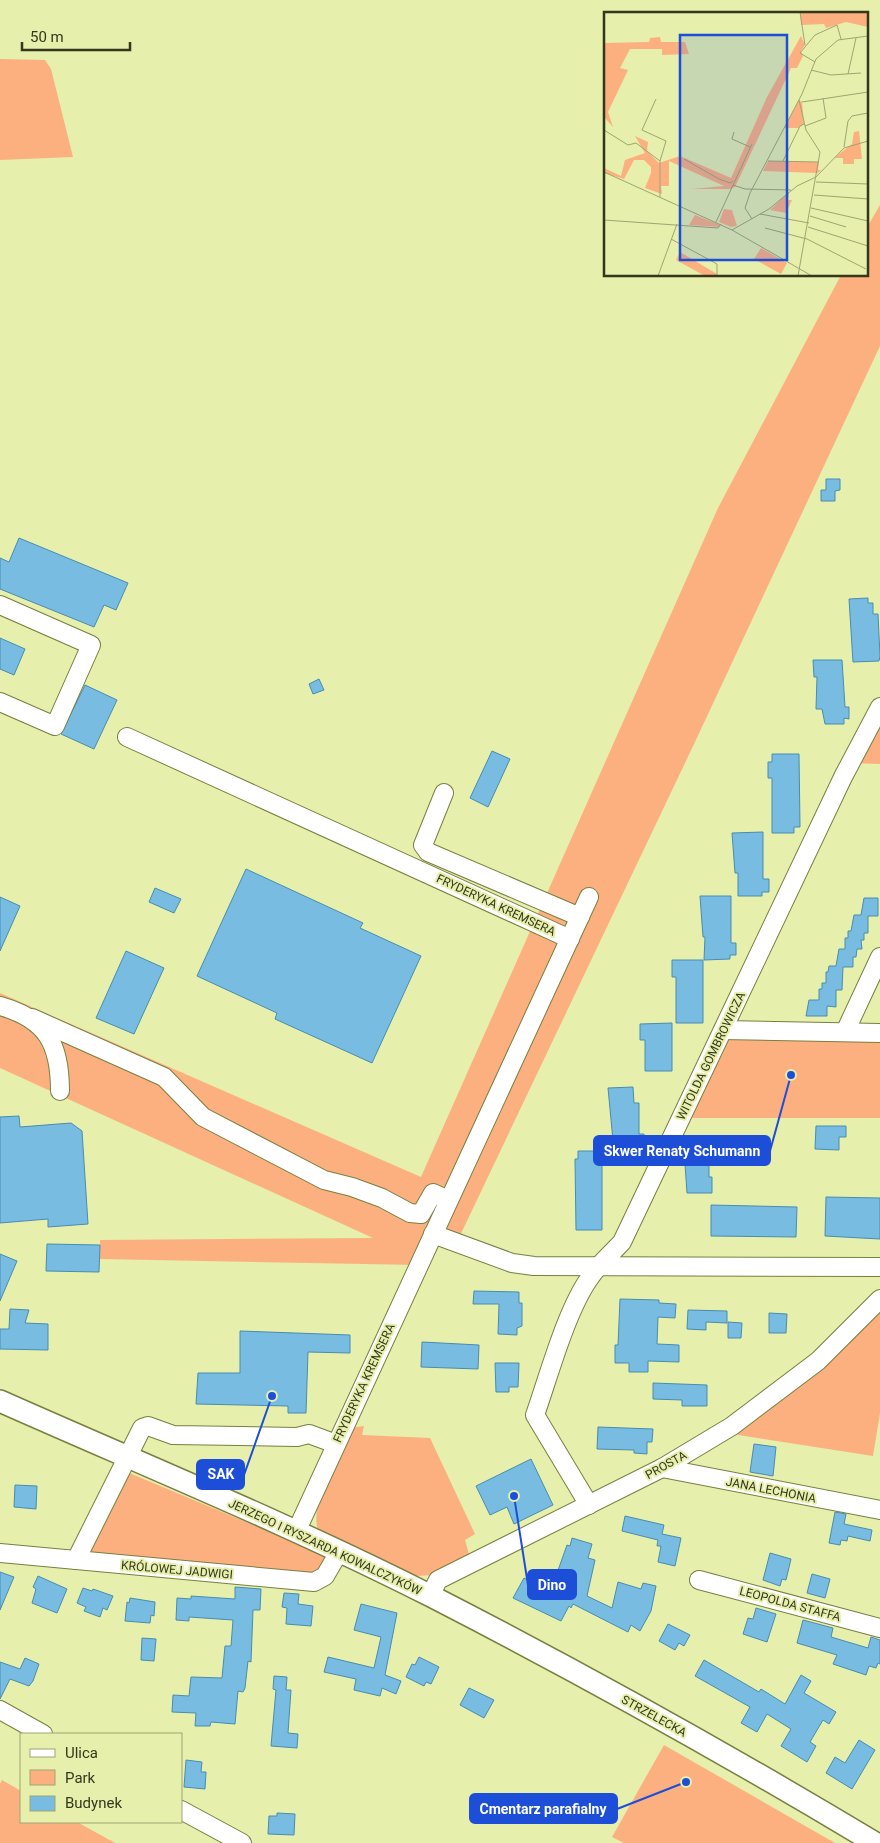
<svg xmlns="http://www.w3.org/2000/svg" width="880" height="1843" font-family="Roboto,sans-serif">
<rect width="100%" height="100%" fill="#e6efab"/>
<!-- green -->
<g fill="#fcb07f">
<polygon points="0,59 45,60 51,69 73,157 0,160"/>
<polygon points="880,205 880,346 695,742 457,1242 433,1234 419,1265 100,1259 100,1240 373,1238 0,1068 0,993 421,1177 718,508 841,275 866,275 866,229"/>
<polygon points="880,707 880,764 851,763"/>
<polygon points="723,1030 880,1033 880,1118 682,1118"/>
<polygon points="880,1299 880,1413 873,1456 738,1435 732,1426"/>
<path d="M364,1426L362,1435L430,1438L475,1534L465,1540L470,1558L435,1575L414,1576L319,1533C307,1505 338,1458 350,1431L356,1427Z"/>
<polygon points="127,1472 327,1556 325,1576 76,1560"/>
<polygon points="664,1745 835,1843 624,1843 612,1837"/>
<polygon points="2,1780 21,1791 21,1822 77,1822 115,1843 0,1843 0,1784"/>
</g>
<!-- building -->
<g fill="#78bce2" stroke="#488cb0">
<polygon points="826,479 840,479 840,490 835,491 835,501 821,501 821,490 826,490"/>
<polygon points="19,538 128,583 116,610 104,605 94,627 0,589 0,558 9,562"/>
<polygon points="868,598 868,603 873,603 873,614 878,614 880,656 879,661 853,662 849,599"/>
<polygon points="0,638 25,649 14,675 0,669"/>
<polygon points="813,660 842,660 845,707 849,707 849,719 844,718 844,724 825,724 822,709 816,709 817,677 814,677"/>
<polygon points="319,679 324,690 313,694 309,684"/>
<polygon points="85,685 117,700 94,749 61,734"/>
<polygon points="492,751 510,759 488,807 470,798"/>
<polygon points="772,754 799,754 800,827 794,827 794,833 772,833 772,778 768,778 768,762 772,762"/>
<polygon points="763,832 763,879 769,879 769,892 762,892 762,896 738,896 738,873 735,873 732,833"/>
<polygon points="246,869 363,923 360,928 421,956 372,1063 275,1019 277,1013 197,976"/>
<polygon points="155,888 181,899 174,913 149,902"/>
<polygon points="700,896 731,896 731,943 736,943 736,955 730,955 730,959 704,960 705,937 703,937"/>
<polygon points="0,897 20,906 0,951"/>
<polygon points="864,898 878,898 878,916 868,916 868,933 864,933 864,940 861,940 862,949 857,949 856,957 853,957 853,967 843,967 842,990 836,990 836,1007 827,1006 827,1016 806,1016 809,1000 819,1000 819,989 822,989 822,983 826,983 826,972 828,972 829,966 836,966 839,949 845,949 845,938 848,938 848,931 851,931 854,915 861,915"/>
<polygon points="126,951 164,968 134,1034 96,1018"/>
<polygon points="672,960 703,960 703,1023 676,1023 676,977 672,977"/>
<polygon points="672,1023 672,1071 645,1071 645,1040 640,1040 640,1024"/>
<polygon points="633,1087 634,1103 639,1103 639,1134 644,1134 645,1147 638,1147 638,1150 614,1151 608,1088"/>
<polygon points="19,1116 20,1127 71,1123 82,1131 88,1224 48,1227 48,1219 0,1223 0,1117"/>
<polygon points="816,1126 846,1126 846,1137 839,1137 839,1150 815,1149"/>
<polygon points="578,1151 602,1151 602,1230 576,1230 575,1159 578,1159"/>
<polygon points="685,1164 709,1164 709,1177 712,1177 712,1193 687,1193"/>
<polygon points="826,1197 880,1198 880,1239 825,1236"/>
<polygon points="711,1205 797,1207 796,1237 711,1236"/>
<polygon points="47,1244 100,1245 99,1272 46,1271"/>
<polygon points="0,1254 17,1261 0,1301"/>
<polygon points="474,1291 519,1292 519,1303 522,1303 522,1326 517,1328 517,1335 498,1334 499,1304 473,1304"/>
<polygon points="620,1299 659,1300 659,1303 676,1304 675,1318 658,1317 657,1344 679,1345 679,1362 648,1361 648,1372 629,1372 629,1363 615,1363 615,1345 618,1345"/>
<polygon points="10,1309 29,1310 25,1323 48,1324 48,1350 0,1349 0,1329 9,1329"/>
<polygon points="688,1310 727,1311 727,1323 706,1322 706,1330 687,1329"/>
<polygon points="769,1313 787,1314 786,1333 769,1333"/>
<polygon points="728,1322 742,1323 741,1338 728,1338"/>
<polygon points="240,1331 350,1335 350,1353 308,1352 306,1413 288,1413 288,1406 196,1404 198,1373 240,1373"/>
<polygon points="422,1342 479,1345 478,1369 421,1367"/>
<polygon points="495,1363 519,1363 518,1387 509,1387 509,1392 496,1392"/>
<polygon points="653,1383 707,1385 707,1406 682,1406 682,1400 653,1399"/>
<polygon points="598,1427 653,1429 652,1442 647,1442 647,1454 634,1453 634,1450 597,1449"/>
<polygon points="754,1444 776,1447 773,1476 750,1472"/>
<polygon points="531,1459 553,1505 514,1524 507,1507 490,1515 476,1486"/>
<polygon points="15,1485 37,1486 36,1509 14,1507"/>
<polygon points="835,1512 846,1514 844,1524 872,1530 870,1541 848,1536 847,1541 841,1540 840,1545 829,1543"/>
<polygon points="625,1516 664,1525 662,1534 681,1538 675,1566 658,1562 661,1546 657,1546 658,1540 622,1531"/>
<polygon points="572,1538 592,1544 588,1558 595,1560 587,1596 612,1608 618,1582 641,1589 643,1583 656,1586 651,1611 640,1631 631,1625 628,1632 573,1604 571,1608 569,1606 561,1621 513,1598 524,1578 537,1585 542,1571 556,1576 567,1545 570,1546"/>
<polygon points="770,1553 791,1559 786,1580 782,1579 780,1586 763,1580"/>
<polygon points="0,1572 14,1577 0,1610"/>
<polygon points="812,1574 830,1579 825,1598 807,1593"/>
<polygon points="38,1576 67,1589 57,1613 32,1603 36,1589 33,1587"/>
<polygon points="235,1587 261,1589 260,1610 253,1610 251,1662 248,1661 245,1688 243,1692 238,1691 235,1724 211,1722 210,1726 195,1726 196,1713 172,1712 173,1695 189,1696 191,1677 222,1678 225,1646 231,1646 233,1620 189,1617 189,1621 176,1620 177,1598 191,1599 191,1596 235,1599"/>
<polygon points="83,1588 92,1591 93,1589 113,1596 107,1610 103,1608 100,1617 84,1611 86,1607 77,1603"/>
<polygon points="284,1593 299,1594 298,1604 313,1606 311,1626 286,1624 287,1608 282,1607"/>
<polygon points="130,1598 155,1602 154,1616 151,1615 150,1623 125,1621 127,1602 129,1603"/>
<polygon points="361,1604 397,1613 385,1675 401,1681 396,1694 382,1688 380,1696 354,1690 356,1679 324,1672 328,1657 374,1668 381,1637 354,1630"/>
<polygon points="756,1608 776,1614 767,1642 743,1634 748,1618 753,1619"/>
<polygon points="803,1620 833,1628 831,1637 868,1648 871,1637 880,1640 880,1664 878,1663 876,1668 869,1666 866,1675 833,1664 837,1655 797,1643"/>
<polygon points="668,1624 690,1635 684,1646 679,1643 675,1650 659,1641"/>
<polygon points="142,1638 156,1639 154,1661 141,1660"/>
<polygon points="419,1657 439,1667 431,1684 426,1682 424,1686 406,1677 412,1664 415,1665"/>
<polygon points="25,1658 39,1664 33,1681 29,1686 10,1679 0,1699 0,1662 20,1669"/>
<polygon points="704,1660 759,1692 761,1689 785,1704 801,1675 811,1681 804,1693 836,1712 829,1724 823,1720 810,1742 816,1746 807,1762 781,1746 791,1729 767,1714 757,1732 741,1723 750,1707 695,1676"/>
<polygon points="274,1676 287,1677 286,1690 291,1690 288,1733 298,1734 297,1748 271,1746 276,1690 273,1689"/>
<polygon points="469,1688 494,1700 484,1718 460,1705"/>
<polygon points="859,1740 875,1750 852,1789 826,1773 835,1757 845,1763"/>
<polygon points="186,1760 202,1762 201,1772 206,1772 205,1789 184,1787"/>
<polygon points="277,1813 295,1814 294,1835 268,1834 269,1816 277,1816"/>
</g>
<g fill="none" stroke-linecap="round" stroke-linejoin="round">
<defs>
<g id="minor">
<polyline points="0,605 91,645 55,726 0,702"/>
<polyline points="127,737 570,939"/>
<polyline points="444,793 423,845 428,852 580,917"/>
<path d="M0,1006C47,1019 60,1044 60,1091"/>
<polyline points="32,1018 164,1077 203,1117 324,1180 352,1187 382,1198 410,1213 421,1214 433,1193 448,1200"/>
<polyline points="723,1030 880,1033"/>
<polyline points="845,1032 880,957"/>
<polyline points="433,1234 512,1263 534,1266 880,1267"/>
<polyline points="662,1468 880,1510"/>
<path d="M589,1505L535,1415C549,1375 567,1308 591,1276C600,1263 612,1253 622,1242L843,777L880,707"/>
<polyline points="296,1532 589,897"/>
<polyline points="0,1553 314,1582 325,1576 339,1552"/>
<polyline points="76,1560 142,1428 148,1426 173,1435 297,1437 309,1434 336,1444"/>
<polyline points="699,1580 880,1628"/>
<polyline points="430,1596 438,1580 662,1468 732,1426 818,1361 880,1299"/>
<polyline points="0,1710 43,1734"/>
<polyline points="181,1810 242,1843"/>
</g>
<path id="major" d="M0,1401C144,1465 291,1525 431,1596C581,1673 730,1756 875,1843"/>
</defs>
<!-- minor casing -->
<use href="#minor" stroke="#797f3f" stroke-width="20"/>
<!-- major casing -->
<use href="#major" stroke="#797f3f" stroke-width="24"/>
<!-- minor -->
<use href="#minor" stroke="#fff" stroke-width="18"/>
<!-- major -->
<use href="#major" stroke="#fff" stroke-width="21"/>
</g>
<g text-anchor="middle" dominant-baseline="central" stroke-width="4" stroke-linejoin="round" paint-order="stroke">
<!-- street labels -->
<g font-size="12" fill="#35371c" stroke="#e6efab">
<text transform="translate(496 905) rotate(25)">FRYDERYKA KREMSERA</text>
<text transform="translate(711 1056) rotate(-64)">WITOLDA GOMBROWICZA</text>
<text transform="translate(364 1383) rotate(-65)">FRYDERYKA KREMSERA</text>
<text transform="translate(666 1465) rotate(-29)">PROSTA</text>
<text transform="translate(771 1490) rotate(11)">JANA LECHONIA</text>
<text transform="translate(325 1547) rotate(25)">JERZEGO I RYSZARDA KOWALCZYKÓW</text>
<text transform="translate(177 1570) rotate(5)">KRÓLOWEJ JADWIGI</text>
<text transform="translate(790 1604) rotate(15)">LEOPOLDA STAFFA</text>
<text transform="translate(654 1716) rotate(29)">STRZELECKA</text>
</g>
</g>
<!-- overview -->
<g transform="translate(604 12)">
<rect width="264" height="264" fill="#e6efab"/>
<path d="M196,0H264V15L242,10L222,16L220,12L197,13ZM197,24L201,33L197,39L199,44L193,56H187L131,175L127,177H88L120,174L65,149V174H57L58,182L41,176L47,161V155L40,148H30L20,167L0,161V156L17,164L21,148L41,141L31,124L44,130L43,139L55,151L76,144L127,166L163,85ZM56,25L57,30H81L85,42L58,43V37H26L16,56L24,58L4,100L9,115L0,105V31L45,30L46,26ZM195,88L198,90L200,112L194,116H180ZM255,119L258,147H250V152H239V146H230L248,132L250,120ZM164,149L215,150L214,158H217L214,161L159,159ZM185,180L184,188H188L182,201L166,198ZM120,197L128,198L133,214L127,215L115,210ZM91,203L116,213L115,215L85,213ZM157,236L183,251L177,262L150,247ZM76,240L113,262V264H101L72,248Z" fill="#fcb07f"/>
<path fill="none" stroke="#9fa572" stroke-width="1" d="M196,0L201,33M211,50L196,41L211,23L233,13L237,27M207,58L227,63L257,61M244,62L252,26M52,87L38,118L62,129L56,149V185M198,90L264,80M201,114L222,106L219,86M0,118L24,133L32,131L56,149M130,120L128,127L146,135M240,135L244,109L248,104L264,101M80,147L115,167L126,171L129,169M164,149L215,150M179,149L196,114L200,112M0,160L128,218L208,264M212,170L264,172M129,173L141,177L187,178M210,183L264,187M207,196L264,209M156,202L205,211M206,204L242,215M148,207L141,196L146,181L198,82L212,47L234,28L264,24M0,208L114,216L117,212M112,210L148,132M204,215L264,234M161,216L203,227L262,257M128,218L165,197L193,174L212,165L240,136L264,129M67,227L113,252V264M54,264L73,212M194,264L216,140L202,118L195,88"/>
<path fill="#1d4ed8" fill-opacity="0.15" stroke="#1d4ed8" stroke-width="2.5" d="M76,23H183V248H76Z"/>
<rect width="264" height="264" fill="none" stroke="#35371c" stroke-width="2.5"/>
</g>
<!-- callouts -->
<path fill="none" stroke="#1d4ed8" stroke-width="2" d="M791 1075L770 1151M272 1396L244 1475M514 1496L528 1585M686 1782L617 1809"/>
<g fill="#1d4ed8" stroke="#e6efab" stroke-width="2">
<circle cx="791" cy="1075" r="5"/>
<circle cx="272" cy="1396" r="5"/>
<circle cx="514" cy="1496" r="5"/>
<circle cx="686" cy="1782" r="5"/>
</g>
<g fill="#1d4ed8" stroke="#1d4ed8" stroke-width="2">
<rect x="594" y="1136" width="176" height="29" rx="5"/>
<rect x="197" y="1460" width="47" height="29" rx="5"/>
<rect x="528" y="1570" width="48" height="29" rx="5"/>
<rect x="470" y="1794" width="147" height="29" rx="5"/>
</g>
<g font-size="14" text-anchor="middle" font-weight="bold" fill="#fff">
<text x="682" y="1156">Skwer Renaty Schumann</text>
<text x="221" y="1479">SAK</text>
<text x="552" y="1590">Dino</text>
<text x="543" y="1814">Cmentarz parafialny</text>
</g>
<!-- legend -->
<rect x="20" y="1733" width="162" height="90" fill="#e6efab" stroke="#9fa572"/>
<rect x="30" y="1749" width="25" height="8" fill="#ffffff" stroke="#9fa572"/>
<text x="65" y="1758" font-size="15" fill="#35371c">Ulica</text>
<rect x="30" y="1770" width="25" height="15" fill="#fcb07f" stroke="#9fa572"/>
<text x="65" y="1783" font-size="15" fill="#35371c">Park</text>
<rect x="30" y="1796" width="25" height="15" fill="#78bce2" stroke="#9fa572"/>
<text x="65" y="1808" font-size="15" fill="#35371c">Budynek</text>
<!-- scale -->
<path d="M22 42v8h108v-8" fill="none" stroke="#35371c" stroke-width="2.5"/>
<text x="30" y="42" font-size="15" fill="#35371c" stroke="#e6efab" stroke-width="4" paint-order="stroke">50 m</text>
</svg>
